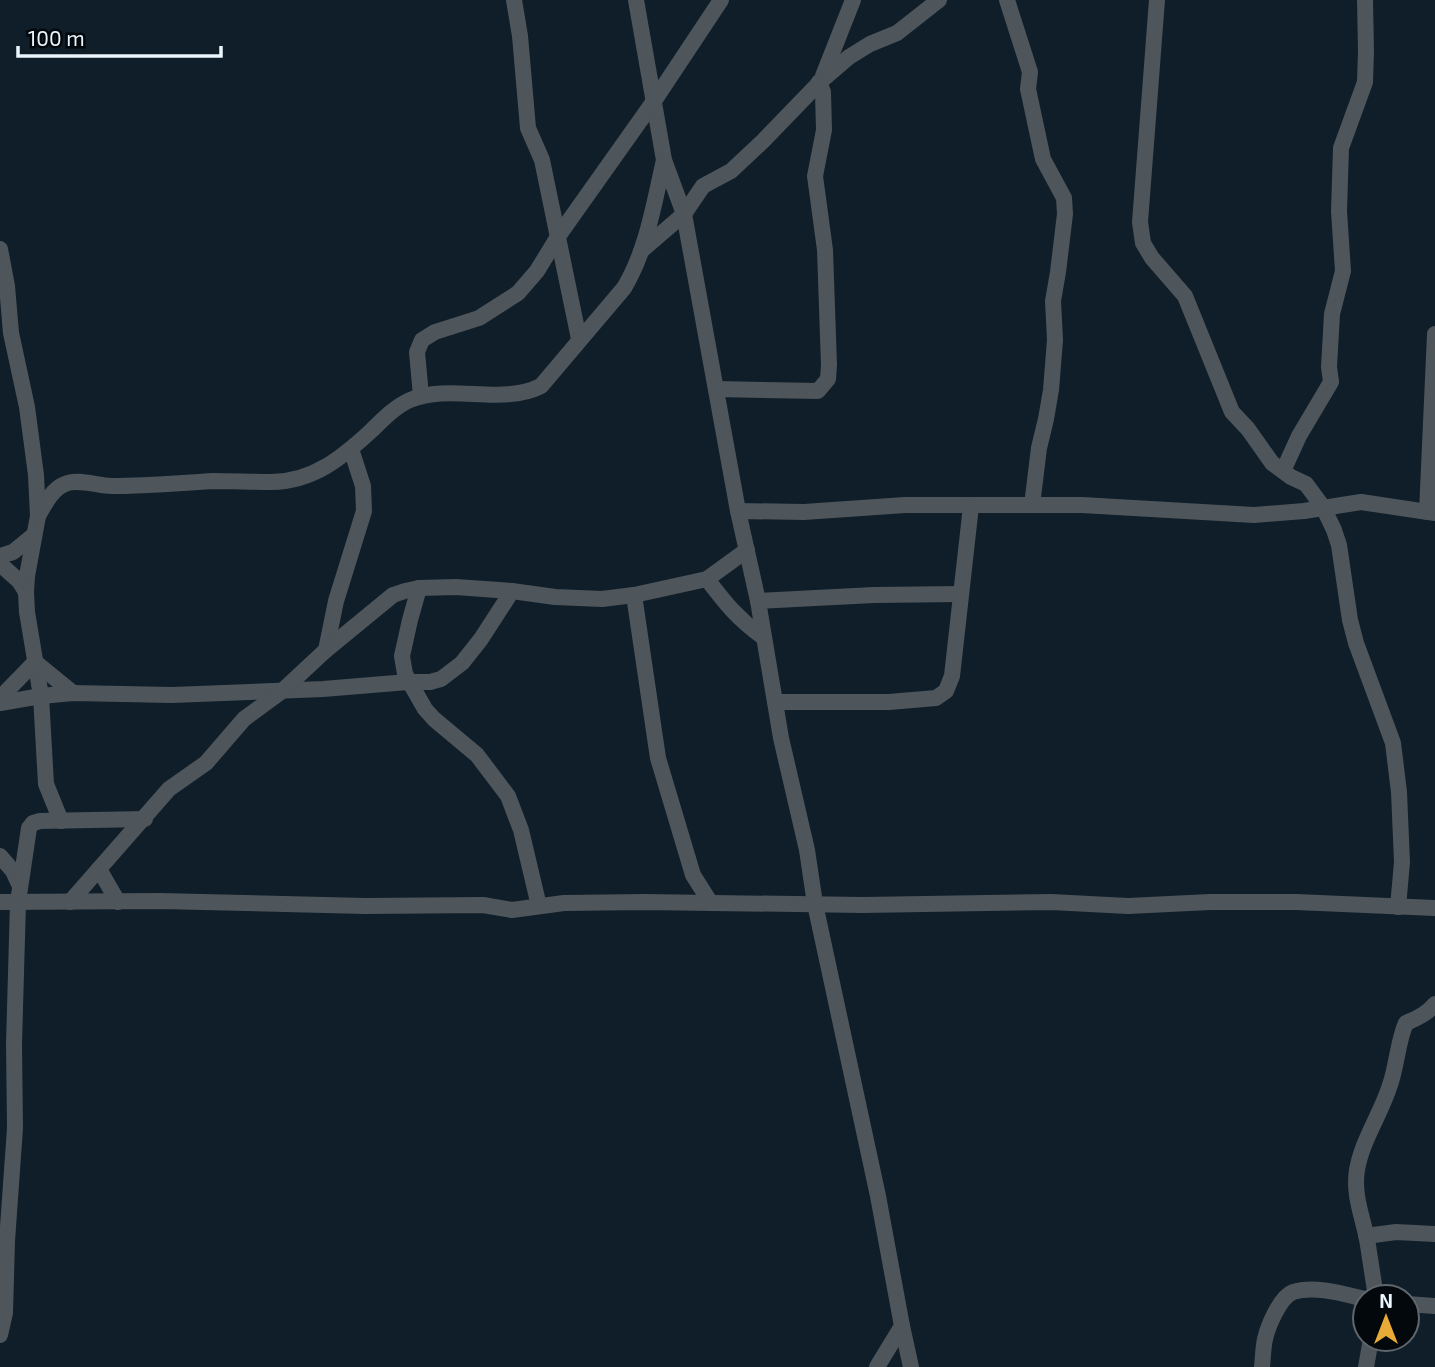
<svg xmlns="http://www.w3.org/2000/svg" width="1435" height="1367" font-family="'Exo 2',sans-serif">
<rect width="100%" height="100%" fill="#0f1e29"/>
<g fill="none" stroke-linecap="round" stroke-linejoin="round">
<!-- street -->
<g stroke="#4e555b" stroke-width="16">
<polyline points="514,0 520,36 528,128 542,160 579,339"/>
<polyline points="636,0 664,160 684,214 738,511 758,601 781,738 807,850 815,904 878,1196 902,1326 911,1367"/>
<polyline points="1007,0 1030,72 1028,89 1043,159 1064,198 1065,214 1058,272 1053,301 1055,340 1051,390 1046,419 1039,448 1032,505"/>
<polyline points="1157,0 1140,222 1143,243 1152,258 1185,296 1232,412 1248,429 1272,463 1291,477 1306,484 1323,507 1334,530 1339,545 1350,620 1356,643 1393,743 1399,792 1402,862 1398,907"/>
<polyline points="823,76 853,0"/>
<polyline points="0,249 7,286 11,333 27,407 36,475 38,516 27,576 26,592 27,612 41,696 46,784 61,821"/>
<polyline points="641,251 684,214 703,186 731,171 763,141 821,81 849,57 870,44 897,33 939,0"/>
<polyline points="716,389 818,391 828,379 829,365 825,250 815,176 824,130 823,92 819,82"/>
<polyline points="421,396 417,352 422,340 435,332 479,318 518,293 537,271 559,235 654,101 721,0"/>
<polyline points="1283,471 1299,436 1331,382 1329,367 1332,314 1343,271 1339,211 1341,148 1365,82 1366,51 1365,0"/>
<polyline points="738,511 804,512 905,505 1082,505 1254,515 1304,511 1361,502 1435,513"/>
<polyline points="1427,512 1435,334"/>
<path d="M38,516C45,504 52,489 65,484C78,478 97,486 112,486C146,486 179,483 213,481C232,481 252,482 271,482C313,482 343,457 372,430C383,419 396,406 410,400C451,383 501,406 541,386L624,288C647,250 654,203 664,160"/>
<polyline points="0,556 13,552 34,535"/>
<polyline points="0,564 19,581 26,592"/>
<path d="M707,579C725,603 738,619 763,637"/>
<polyline points="419,588 410,620 402,656 405,674 425,709 434,719 477,755 508,796 521,830 539,906"/>
<polyline points="634,595 658,758 693,875 710,902"/>
<polyline points="758,601 874,595 960,594"/>
<polyline points="326,650 336,601 364,511 363,486 351,449"/>
<polyline points="0,698 35,662 73,693"/>
<polyline points="775,702 889,702 936,698 946,691 952,676 971,506"/>
<polyline points="0,703 41,696 73,693 172,695 323,689 408,682 430,682 441,679 462,663 481,639 512,591"/>
<polyline points="0,856 13,871 20,886"/>
<polyline points="99,869 118,902"/>
<polyline points="0,902 160,901 365,906 483,905 512,910 564,903 644,902 862,905 1051,902 1128,906 1210,902 1296,902 1435,908"/>
<polyline points="70,902 169,789 206,763 244,719 282,691 326,650 393,595 405,591 419,588 456,587 512,591 555,597 602,599 634,595 707,579 747,550"/>
<polyline points="1366,1236 1396,1232 1435,1234"/>
<path d="M1376,1297C1373,1278 1370,1258 1367,1239C1362,1215 1353,1194 1357,1170C1362,1140 1381,1114 1390,1085C1397,1065 1398,1040 1406,1023C1417,1018 1427,1014 1435,1004"/>
<polyline points="1407,1304 1435,1306"/>
<polyline points="0,1335 5,1313 7,1241 15,1128 14,1044 18,902 29,828 33,823 40,821 145,819"/>
<polyline points="877,1367 902,1326"/>
<path d="M1262,1367C1263,1358 1263,1348 1265,1339C1268,1326 1280,1297 1293,1292C1314,1285 1344,1294 1365,1299"/>
<polyline points="1366,1367 1371,1339"/>
</g>
</g>
<!-- north arrow -->
<g transform="translate(1386 1318)"><circle r="33" fill="#03080c" stroke="#60676c" stroke-width="2"/>
<path d="M0-5L12 26L0 18L-12 26Z" fill="#e9ab38"/>
<text y="-10" font-size="19" font-weight="bold" text-anchor="middle" fill="#ebf5fd">N</text>
</g>
<!-- scale -->
<path d="M18 46v10h203v-10" fill="none" stroke="#ebf5fd" stroke-width="3.5"/>
<text x="28" y="46" font-size="21" fill="#ebf5fd" stroke="#03080c" stroke-width="5" paint-order="stroke">100 m</text>
</svg>
